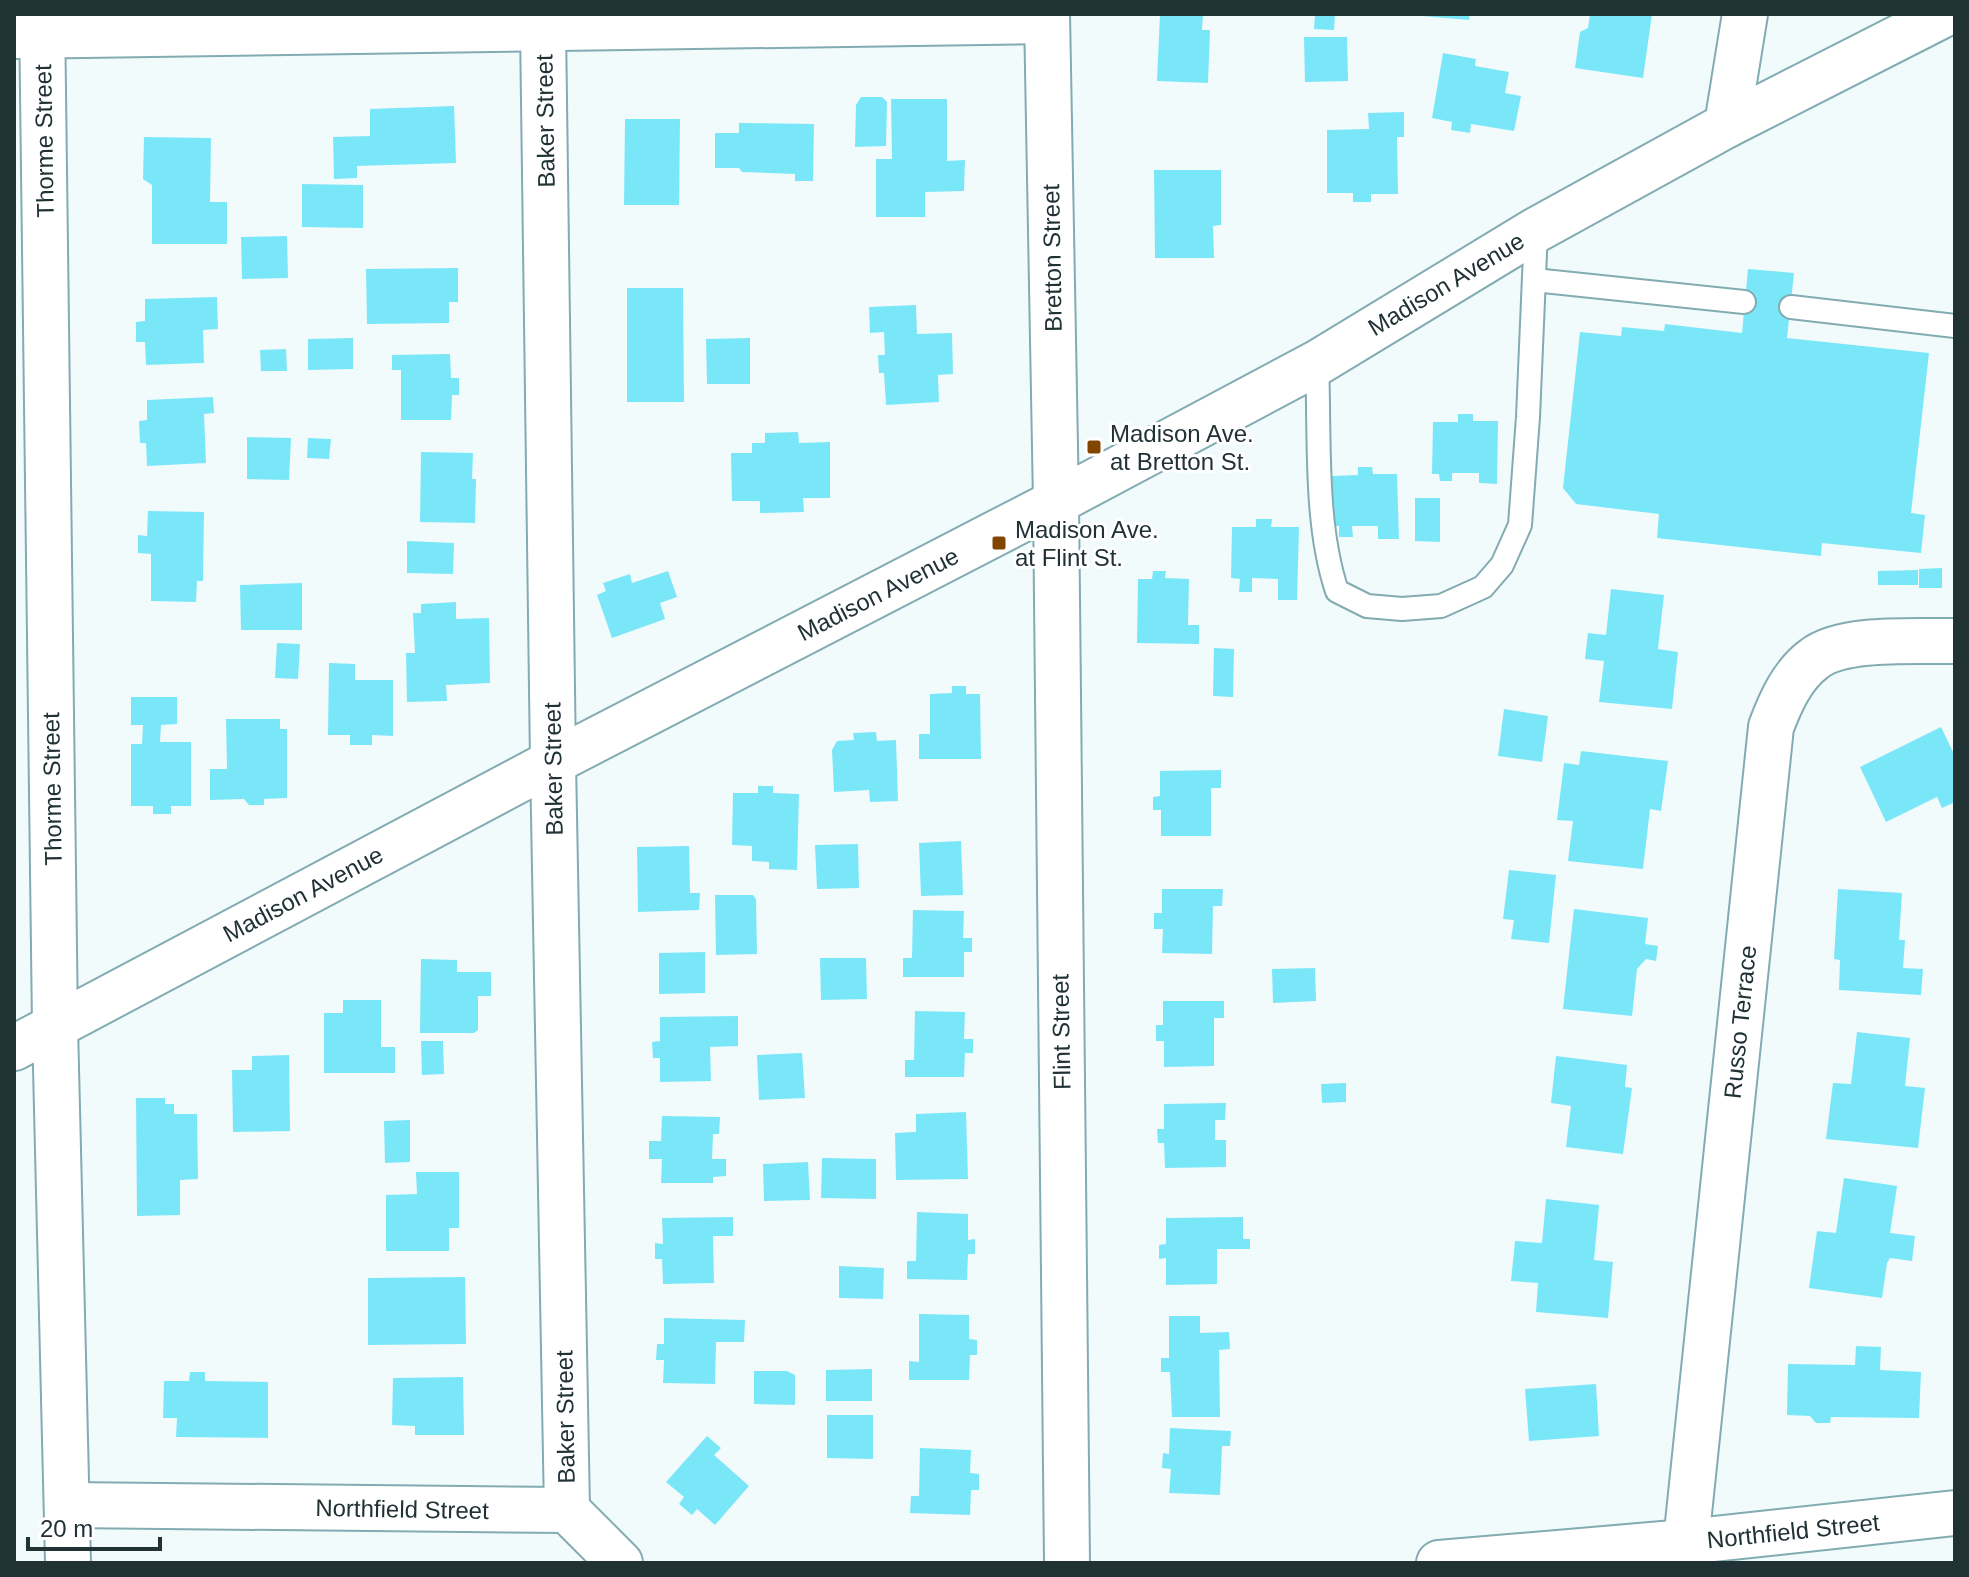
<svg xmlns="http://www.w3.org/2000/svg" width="1969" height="1577" font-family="Arial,sans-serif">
<rect width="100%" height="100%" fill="#f2fbfc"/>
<!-- building -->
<g fill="#7ae7f9">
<polygon points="1160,14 1203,14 1202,30 1210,30 1208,83 1157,81"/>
<polygon points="1315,14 1335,14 1334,30 1314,29"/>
<polygon points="1422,14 1470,14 1469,20 1422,16"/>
<polygon points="1590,14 1652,14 1643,78 1575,68 1580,32 1588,28"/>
<polygon points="1304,37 1347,37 1348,81 1305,82"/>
<polygon points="1443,53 1476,59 1475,66 1509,72 1505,93 1521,96 1514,131 1471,124 1470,133 1451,130 1452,122 1432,118"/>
<polygon points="861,97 882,97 887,102 886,146 855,147 856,105"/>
<polygon points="891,99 947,99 947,161 965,160 964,191 925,192 925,217 876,217 876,159 892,159"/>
<polygon points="454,106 456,163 357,166 357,178 334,179 333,137 370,136 370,109"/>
<polygon points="1404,112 1404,137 1397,137 1398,194 1371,194 1371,202 1353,202 1353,193 1327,193 1327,130 1369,129 1368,113"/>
<polygon points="625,119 680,119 679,205 624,205"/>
<polygon points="739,123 814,124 813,181 795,181 795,174 742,172 739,168 715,168 715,133 739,133"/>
<polygon points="144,137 211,138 210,202 227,202 227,244 152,244 152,185 143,179"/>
<polygon points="1154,170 1221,170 1221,225 1213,226 1214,258 1155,258"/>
<polygon points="302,184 363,185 363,228 302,227"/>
<polygon points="287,236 288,278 242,279 241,237"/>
<polygon points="458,268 458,302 449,302 449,323 367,324 366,269"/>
<polygon points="1748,269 1794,273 1787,338 1929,353 1911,513 1925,515 1921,553 1822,543 1821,556 1657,538 1659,514 1576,504 1563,488 1580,332 1621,336 1622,327 1664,331 1665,324 1742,333"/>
<polygon points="627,288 683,288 684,402 627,402"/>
<polygon points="217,297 218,329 203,330 204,363 146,365 145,342 136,342 136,322 145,321 145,299"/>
<polygon points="916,305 917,334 952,333 953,374 938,375 939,402 886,405 884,373 879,373 878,355 885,355 884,332 870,333 869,307"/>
<polygon points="353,338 353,369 308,370 308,339"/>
<polygon points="750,338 750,384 707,384 706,339"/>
<polygon points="286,349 287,371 261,371 260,350"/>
<polygon points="450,354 451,378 459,378 459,395 452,395 451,420 401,420 401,370 392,370 392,355"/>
<polygon points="213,397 214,413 204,414 206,463 147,466 146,443 140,443 139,421 147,420 147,400"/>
<polygon points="1458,414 1473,414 1473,421 1498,421 1497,484 1479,483 1479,473 1452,473 1452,481 1440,481 1439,474 1432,474 1433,422 1458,422"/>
<polygon points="798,432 799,443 830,442 830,498 803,498 804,512 760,513 760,501 732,501 731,453 752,453 752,443 765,443 765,433"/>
<polygon points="247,437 291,438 289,480 247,479"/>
<polygon points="308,438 331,439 329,459 307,458"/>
<polygon points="421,452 473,453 472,479 476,479 475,523 420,522"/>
<polygon points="1358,467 1372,467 1373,474 1397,474 1399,539 1378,539 1378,526 1352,526 1353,537 1339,537 1339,526 1333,526 1332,476 1358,475"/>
<polygon points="1415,498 1440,498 1440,542 1415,541"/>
<polygon points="148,511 204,512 203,581 197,581 196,602 151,601 151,554 138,553 138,535 147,536"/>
<polygon points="1256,519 1272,519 1271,527 1299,527 1297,600 1278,600 1278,579 1252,578 1252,592 1239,592 1240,579 1231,578 1232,527 1256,527"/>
<polygon points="407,541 454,543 453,574 407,573"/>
<polygon points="1942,568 1942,588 1919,588 1919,569"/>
<polygon points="1918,570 1918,585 1878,585 1878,571"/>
<polygon points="668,571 677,597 660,603 665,619 612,638 597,595 606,591 603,583 630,574 632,583"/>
<polygon points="1153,571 1166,571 1165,578 1189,579 1188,625 1199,625 1199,644 1137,643 1138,579 1152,579"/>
<polygon points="302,583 302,630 241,630 240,585"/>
<polygon points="1611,589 1664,595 1658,649 1678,652 1672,709 1599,702 1604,661 1585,659 1588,633 1606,635"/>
<polygon points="456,602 456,619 489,618 490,683 446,685 447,701 407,702 406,653 415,653 413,613 421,613 421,604"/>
<polygon points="277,643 300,644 298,679 275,678"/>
<polygon points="1214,648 1234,649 1233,697 1213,696"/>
<polygon points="329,663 355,664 355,680 393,680 393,736 372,735 372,745 350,745 350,735 328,735"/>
<polygon points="952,686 966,686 966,694 980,694 981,759 919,759 919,734 930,734 930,694 952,693"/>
<polygon points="131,697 177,697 177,724 161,725 160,742 191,742 191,806 171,806 171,814 153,814 153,806 131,806 131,744 142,744 143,725 131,725"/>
<polygon points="1504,709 1548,716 1542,762 1498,756"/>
<polygon points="226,719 280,719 280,729 287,729 287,798 264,799 264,805 249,805 244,799 210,800 210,769 227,769"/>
<polygon points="1941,727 1953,752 1955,751 1955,802 1942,808 1937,797 1886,822 1860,767"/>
<polygon points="876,732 877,741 896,740 898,801 870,802 869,790 834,792 832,750 837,741 854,740 853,733"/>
<polygon points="1581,751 1668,761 1661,811 1650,809 1643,869 1568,861 1573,821 1557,820 1564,763 1579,765"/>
<polygon points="1221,770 1221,788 1211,788 1211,836 1161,836 1161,810 1153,810 1153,797 1160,796 1160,771"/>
<polygon points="758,786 773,786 773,793 799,794 797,870 769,869 769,862 752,861 752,846 732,845 733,793 758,793"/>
<polygon points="961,841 963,895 921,896 919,843"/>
<polygon points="858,844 859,888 817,889 815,845"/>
<polygon points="689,846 690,893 700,893 699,910 638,912 637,847"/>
<polygon points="1509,870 1556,875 1549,943 1511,939 1514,920 1503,919"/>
<polygon points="1162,889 1223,889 1222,906 1213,906 1212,954 1162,953 1163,929 1154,929 1154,913 1162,913"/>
<polygon points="1838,889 1902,893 1899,940 1905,940 1903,968 1923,969 1921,995 1839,990 1840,960 1834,959"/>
<polygon points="715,895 753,895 756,899 757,954 716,955"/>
<polygon points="1574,909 1648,918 1645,944 1658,946 1656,961 1646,959 1637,969 1632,1016 1563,1009"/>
<polygon points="913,910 964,911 963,938 972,938 972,952 964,952 964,977 903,977 903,958 912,958"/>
<polygon points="705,952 705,993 659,994 659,953"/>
<polygon points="820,958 866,958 867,999 821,1000"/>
<polygon points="421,959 457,960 457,972 491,972 491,996 478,996 478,1030 474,1033 420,1033"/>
<polygon points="1315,968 1316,1001 1273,1003 1272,969"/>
<polygon points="343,1000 381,1000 381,1047 395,1047 395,1073 324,1073 324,1013 343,1013"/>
<polygon points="1163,1001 1224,1001 1224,1018 1214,1018 1214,1066 1164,1067 1164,1041 1156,1041 1156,1025 1163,1025"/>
<polygon points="915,1011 965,1012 964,1039 973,1039 973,1053 965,1053 964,1077 905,1077 905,1060 914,1060"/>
<polygon points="738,1016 738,1046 710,1047 711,1081 660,1082 660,1058 653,1058 652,1042 660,1041 660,1017"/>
<polygon points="1857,1032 1910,1038 1905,1086 1925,1088 1918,1148 1826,1139 1833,1083 1851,1084"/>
<polygon points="421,1041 443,1041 444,1074 422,1075"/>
<polygon points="802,1053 805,1098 759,1100 757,1055"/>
<polygon points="289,1055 290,1131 233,1132 232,1070 252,1070 252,1056"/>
<polygon points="1556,1056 1627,1065 1625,1087 1632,1088 1623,1154 1566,1147 1571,1106 1551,1103"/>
<polygon points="1346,1083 1346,1102 1322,1103 1321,1084"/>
<polygon points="136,1098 165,1098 165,1104 174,1104 174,1114 197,1114 198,1179 180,1180 180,1215 137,1216"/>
<polygon points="1226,1103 1225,1120 1215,1120 1215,1140 1226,1140 1226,1167 1165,1168 1164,1143 1158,1143 1157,1129 1164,1129 1164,1104"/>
<polygon points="966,1112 968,1179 896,1180 895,1133 916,1132 916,1114"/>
<polygon points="662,1116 720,1117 719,1134 713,1134 712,1159 726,1159 726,1176 713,1177 713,1183 661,1183 662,1159 649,1159 649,1141 661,1141"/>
<polygon points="410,1120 410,1162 385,1163 384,1121"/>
<polygon points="822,1158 876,1159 876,1199 821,1198"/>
<polygon points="808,1162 810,1200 764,1201 763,1164"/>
<polygon points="416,1172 459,1172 459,1228 449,1228 449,1251 386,1251 386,1195 417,1194"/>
<polygon points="1844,1178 1897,1186 1890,1233 1915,1236 1912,1261 1890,1258 1887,1263 1882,1298 1809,1288 1817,1231 1836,1233"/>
<polygon points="1546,1199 1599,1205 1594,1260 1613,1262 1608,1318 1536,1312 1538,1283 1511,1281 1515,1241 1542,1243"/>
<polygon points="917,1212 968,1214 968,1240 975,1239 975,1254 968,1254 967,1280 907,1279 907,1261 916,1261"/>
<polygon points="733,1217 733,1236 713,1236 714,1283 663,1284 662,1259 655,1259 655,1243 663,1244 662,1218"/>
<polygon points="1243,1217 1243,1239 1250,1239 1250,1249 1217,1249 1217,1284 1166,1285 1166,1258 1159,1259 1159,1245 1166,1244 1166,1218"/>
<polygon points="839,1266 884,1268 883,1299 839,1298"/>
<polygon points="465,1277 466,1344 368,1345 368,1278"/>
<polygon points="919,1314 969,1315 969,1339 977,1340 977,1355 970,1355 969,1380 909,1380 909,1361 919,1362"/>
<polygon points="1169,1316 1200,1316 1200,1333 1229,1332 1230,1349 1219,1350 1220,1417 1172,1417 1170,1372 1161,1372 1161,1358 1169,1358"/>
<polygon points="664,1318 745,1320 744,1342 716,1342 715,1384 663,1383 664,1360 656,1360 657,1344 664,1344"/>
<polygon points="1856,1346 1881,1347 1880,1370 1921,1372 1919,1418 1831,1417 1830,1423 1816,1423 1810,1416 1787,1415 1788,1364 1855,1365"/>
<polygon points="872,1369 872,1401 826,1401 826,1370"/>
<polygon points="754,1371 787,1371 795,1375 795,1405 754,1404"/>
<polygon points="190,1372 205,1372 205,1381 268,1382 268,1438 176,1437 177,1418 163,1418 164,1381 189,1381"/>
<polygon points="463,1377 464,1435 415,1435 415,1426 392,1425 393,1378"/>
<polygon points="1596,1384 1599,1436 1529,1441 1525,1389"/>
<polygon points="827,1415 873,1415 873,1459 827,1458"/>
<polygon points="1170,1428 1231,1431 1230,1446 1222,1446 1220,1495 1169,1493 1171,1469 1162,1468 1163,1453 1169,1454"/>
<polygon points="707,1436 721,1448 714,1455 749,1486 715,1525 697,1509 692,1515 679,1504 684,1497 666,1482"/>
<polygon points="920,1448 971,1450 970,1473 979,1474 979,1490 971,1490 970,1515 910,1513 911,1496 919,1496"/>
</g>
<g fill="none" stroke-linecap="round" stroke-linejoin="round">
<defs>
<g id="service">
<polyline points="1534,280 1744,302"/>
<polyline points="1791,307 1955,326"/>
<path d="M1317,363C1320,434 1314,523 1337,591L1367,606L1402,609L1441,606L1483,587L1502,565L1520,525L1528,417L1536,230"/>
</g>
<g id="minor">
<polyline points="42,14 55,1026 68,1563"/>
<polyline points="1047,14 1056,502 1067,1563"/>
<polyline points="543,27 553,762 567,1510"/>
<polyline points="14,36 1047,21"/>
<polyline points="1727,125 1745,14"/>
<polyline points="68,1505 567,1510 620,1563"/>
<path d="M1686,1542L1771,727C1780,703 1792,675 1814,659C1843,636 1918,642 1955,641"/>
<polyline points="1439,1563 1686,1542 1955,1513"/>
</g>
<polyline id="secondary" points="14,1048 553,762 1056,502 1317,363 1536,230 1727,125 1945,14"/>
</defs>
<!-- service casing -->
<use href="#service" stroke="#82abb2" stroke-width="26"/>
<!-- minor casing -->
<use href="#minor" stroke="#82abb2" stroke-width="48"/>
<!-- secondary casing -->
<use href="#secondary" stroke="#82abb2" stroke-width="48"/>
<!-- service -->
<use href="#service" stroke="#fff" stroke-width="22"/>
<!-- minor -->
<use href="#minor" stroke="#fff" stroke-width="44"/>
<!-- secondary -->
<use href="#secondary" stroke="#fff" stroke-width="44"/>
</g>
<!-- markers -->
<g fill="#814500" stroke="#fff" stroke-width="3">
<rect x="1086" y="439" width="16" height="16" rx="4"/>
<rect x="991" y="535" width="16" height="16" rx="4"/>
</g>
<g text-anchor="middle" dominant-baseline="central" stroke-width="6" stroke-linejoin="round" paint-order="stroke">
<!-- street labels -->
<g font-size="24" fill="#213235" stroke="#fff">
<text transform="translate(545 121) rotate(-91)">Baker Street</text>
<text transform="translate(44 141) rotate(-91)">Thorme Street</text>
<text transform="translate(1052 258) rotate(-91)">Bretton Street</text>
<text transform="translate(1446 284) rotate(-31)">Madison Avenue</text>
<text transform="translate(878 594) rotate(-27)">Madison Avenue</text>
<text transform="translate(553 769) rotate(-91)">Baker Street</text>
<text transform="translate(52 789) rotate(-91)">Thorme Street</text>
<text transform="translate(303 894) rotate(-28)">Madison Avenue</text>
<text transform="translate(1740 1022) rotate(-84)">Russo Terrace</text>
<text transform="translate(1061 1032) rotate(-91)">Flint Street</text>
<text transform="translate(565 1417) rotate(-91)">Baker Street</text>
<text transform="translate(402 1509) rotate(1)">Northfield Street</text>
<text transform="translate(1793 1531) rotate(-6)">Northfield Street</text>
</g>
<!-- poi labels -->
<g font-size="24" fill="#213235" stroke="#fff" text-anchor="start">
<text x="1110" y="433">Madison Ave.<tspan x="1110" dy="28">at Bretton St.</tspan></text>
<text x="1015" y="529">Madison Ave.<tspan x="1015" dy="28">at Flint St.</tspan></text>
</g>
</g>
<!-- border -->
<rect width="1969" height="1577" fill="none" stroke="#213235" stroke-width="32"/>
<!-- scale -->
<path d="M28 1537v12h132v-12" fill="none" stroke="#213235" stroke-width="4"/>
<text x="40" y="1537" font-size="24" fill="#213235" stroke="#ffffff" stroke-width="6" paint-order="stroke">20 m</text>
</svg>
